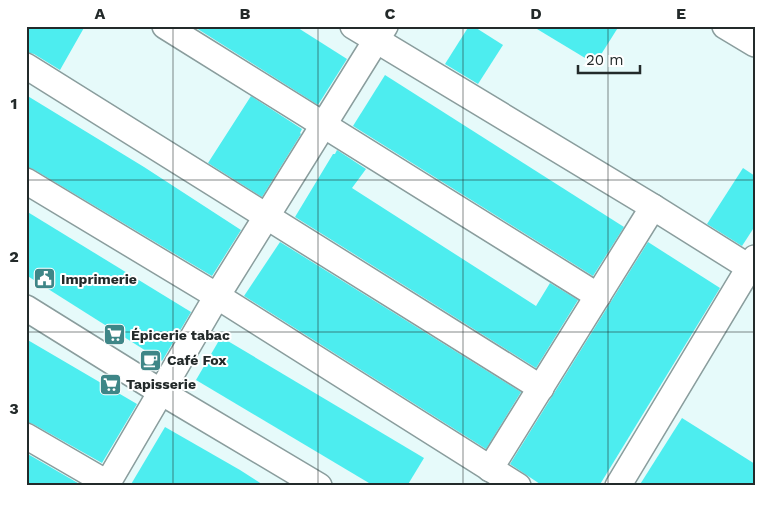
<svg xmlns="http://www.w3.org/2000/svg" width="781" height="512" font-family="'Work Sans',sans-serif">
<rect width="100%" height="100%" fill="#e6fafa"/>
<!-- building -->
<g fill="#4dedef">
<polygon points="26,26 85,26 60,70 34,54 26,52"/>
<polygon points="193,26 295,26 347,59 318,105"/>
<polygon points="469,26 473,26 503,45 478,84 445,64"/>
<polygon points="532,26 619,26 595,64"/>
<polygon points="385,75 624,227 593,276 353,126"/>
<polygon points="26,95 144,167 241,230 212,276 33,169 26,167"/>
<polygon points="251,96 302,129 300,133 301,134 262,197 208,163"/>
<polygon points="337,150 366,169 352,188 536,306 550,283 578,300 536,368 295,217 333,154 335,154"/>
<polygon points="743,168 755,176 755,226 742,246 707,224"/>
<polygon points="26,211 191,312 162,361 26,275"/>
<polygon points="280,242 521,392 486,449 244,296"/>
<polygon points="648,242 720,288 599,486 543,486 510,464"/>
<polygon points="221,337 424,458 407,486 374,486 196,380"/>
<polygon points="26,339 137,404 102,463 33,424 26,422"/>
<polygon points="682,418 755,464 755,486 639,486"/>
<polygon points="165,427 240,470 265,486 130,486"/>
<polygon points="26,453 83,486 26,486"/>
</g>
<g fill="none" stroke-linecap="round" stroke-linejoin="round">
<defs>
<g id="minor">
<polyline points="165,26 598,296"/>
<polyline points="353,26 653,207 755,271"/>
<polyline points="725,26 755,44"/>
<polyline points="26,66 541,388"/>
<polyline points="26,181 217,296 518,486"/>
<polyline points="26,308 161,392 319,486"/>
<polyline points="26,436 107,483"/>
<polyline points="490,469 653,207"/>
<polyline points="106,486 217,296 385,26"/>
<polyline points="618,486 755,258"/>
</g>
</defs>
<!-- minor casing -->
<use href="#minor" stroke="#8a9d9d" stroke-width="28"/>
<!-- minor -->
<use href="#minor" stroke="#fff" stroke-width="25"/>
</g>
<!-- grid -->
<path fill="none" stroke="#232a2a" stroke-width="1" stroke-opacity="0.55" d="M173,26V486M318,26V486M463,26V486M608,26V486M26,180H755M26,332H755"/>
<!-- icons -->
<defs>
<symbol id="civic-square" viewBox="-11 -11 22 22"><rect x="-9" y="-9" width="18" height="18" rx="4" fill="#3e8687" stroke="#fff"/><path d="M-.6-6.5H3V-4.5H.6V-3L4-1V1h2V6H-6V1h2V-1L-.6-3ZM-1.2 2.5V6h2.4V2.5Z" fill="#fff"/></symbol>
<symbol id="supermarket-square" viewBox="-11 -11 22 22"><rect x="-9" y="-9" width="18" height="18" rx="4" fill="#3e8687" stroke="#fff"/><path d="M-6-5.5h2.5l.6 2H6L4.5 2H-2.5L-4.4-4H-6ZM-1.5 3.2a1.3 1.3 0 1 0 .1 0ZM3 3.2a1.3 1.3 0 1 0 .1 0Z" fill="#fff"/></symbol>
<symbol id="cafe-square" viewBox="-11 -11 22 22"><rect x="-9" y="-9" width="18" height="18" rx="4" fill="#3e8687" stroke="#fff"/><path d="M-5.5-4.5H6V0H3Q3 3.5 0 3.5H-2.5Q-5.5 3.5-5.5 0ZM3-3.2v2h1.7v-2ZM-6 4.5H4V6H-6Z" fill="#fff"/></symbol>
</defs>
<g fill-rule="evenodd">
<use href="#civic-square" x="32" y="266" width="25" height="25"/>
<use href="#supermarket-square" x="102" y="322" width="25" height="25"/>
<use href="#cafe-square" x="138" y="348" width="25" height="25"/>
<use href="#supermarket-square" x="98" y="372" width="25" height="25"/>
</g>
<g text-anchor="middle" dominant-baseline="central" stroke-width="4" stroke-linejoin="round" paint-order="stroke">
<!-- poi labels -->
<g font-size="14" font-weight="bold" fill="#232a2a" stroke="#fff" text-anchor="start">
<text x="61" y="279">Imprimerie</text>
<text x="131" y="335">Épicerie tabac</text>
<text x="167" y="360">Café Fox</text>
<text x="126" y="384">Tapisserie</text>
</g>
</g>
<!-- border -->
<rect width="781" height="512" fill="none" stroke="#ffffff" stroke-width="55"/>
<!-- scale -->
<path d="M578 65v8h62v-8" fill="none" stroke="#232a2a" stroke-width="2.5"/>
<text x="586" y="65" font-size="15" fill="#232a2a" stroke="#ffffff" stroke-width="4" paint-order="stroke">20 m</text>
<rect x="28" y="28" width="726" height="456" fill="none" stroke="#232a2a" stroke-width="2"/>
<g font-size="16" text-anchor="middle" font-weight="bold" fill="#232a2a">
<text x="100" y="19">A</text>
<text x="245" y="19">B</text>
<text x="390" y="19">C</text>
<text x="536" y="19">D</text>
<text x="681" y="19">E</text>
<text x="14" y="109">1</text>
<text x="14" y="262">2</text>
<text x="14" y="414">3</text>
</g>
</svg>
